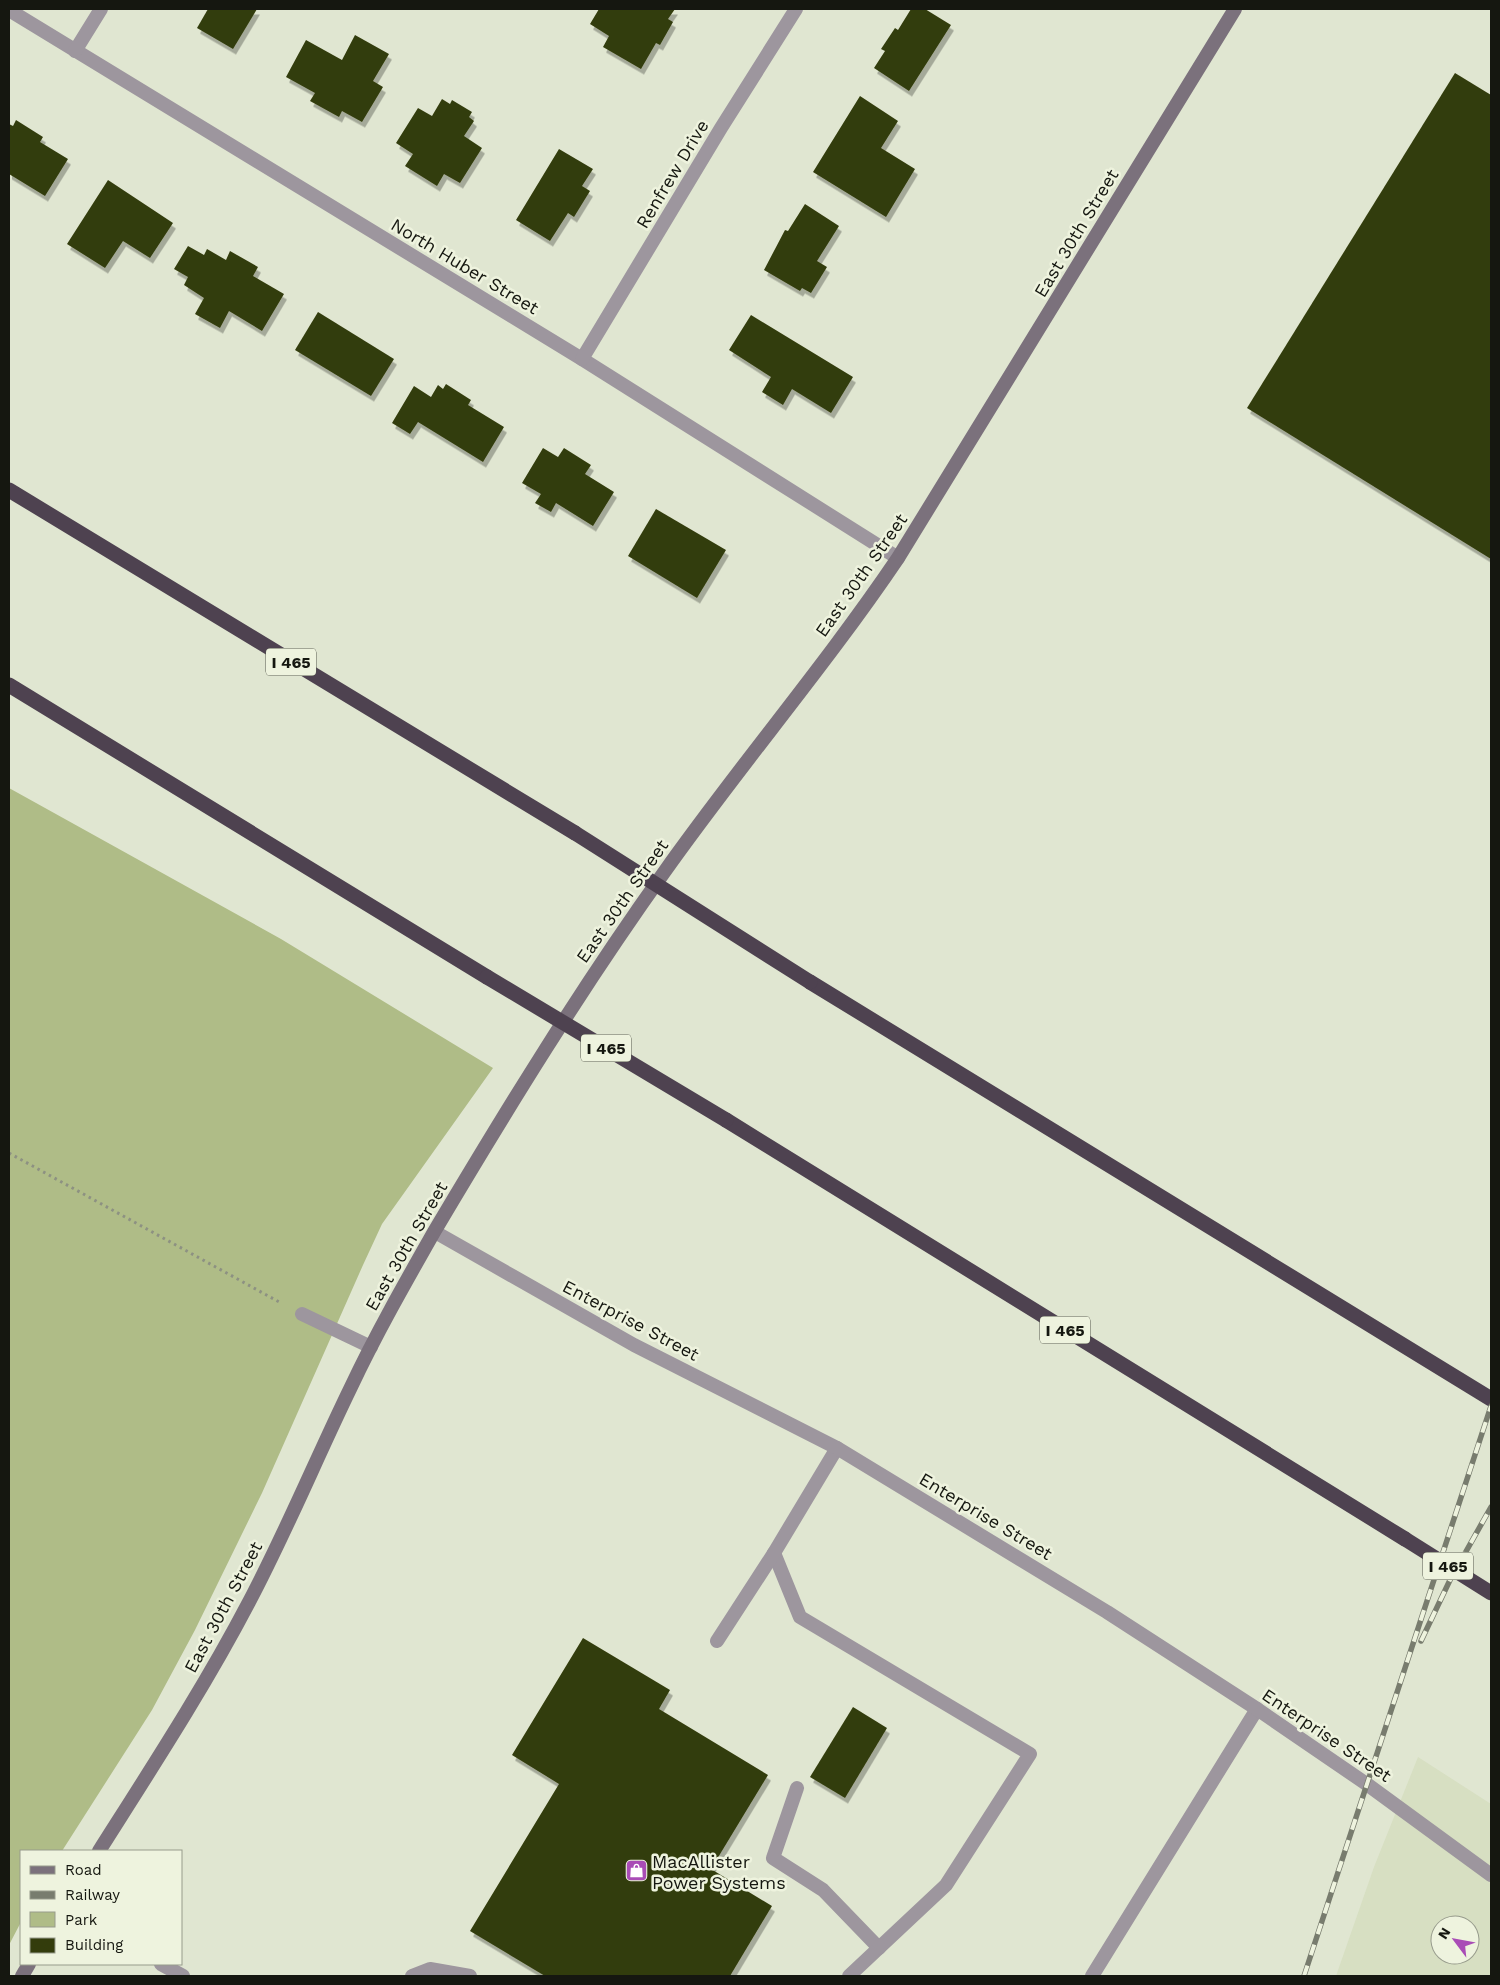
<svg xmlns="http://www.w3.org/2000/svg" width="1500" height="1985" font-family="'Work Sans',sans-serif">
<defs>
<filter id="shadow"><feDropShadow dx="3" dy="5.5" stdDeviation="0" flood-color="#0004"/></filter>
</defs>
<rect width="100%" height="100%" fill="#e0e6d1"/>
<!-- built -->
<path fill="#d7dfc2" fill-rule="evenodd" d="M1418,1757L1491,1804V1976H1336L1374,1867ZM1440,1925H1470V1955H1440Z"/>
<!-- green -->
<polygon fill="#afbc87" points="9,788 281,939 493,1068 382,1224 363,1265 262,1493 195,1630 152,1710 62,1851 21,1851 21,1922 9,1945"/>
<!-- building -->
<g fill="#333c0c" filter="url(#shadow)">
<polygon points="208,9 257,9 233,49 197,28"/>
<polygon points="599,9 675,9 668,19 673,22 660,45 656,43 641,69 603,47 609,36 590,24"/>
<polygon points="911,9 925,9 951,25 909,91 874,68 885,51 881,49 895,28 898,30"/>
<polygon points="355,35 389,54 373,81 383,87 362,122 342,111 339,117 310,101 315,93 286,77 306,40 342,60"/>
<polygon points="1455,73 1491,95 1491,559 1247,408"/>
<polygon points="860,96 898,121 881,148 915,169 886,217 813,172"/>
<polygon points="442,99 450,104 452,100 472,112 469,117 474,121 464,136 482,148 460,183 444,174 437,186 405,166 413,154 396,143 418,108 432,116"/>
<polygon points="16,120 43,137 40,142 68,159 45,196 9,174 9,124 13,126"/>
<polygon points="559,149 593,169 582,186 590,191 574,217 568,213 550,241 516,220"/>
<polygon points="108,180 173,223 150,258 123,241 105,268 67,244"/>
<polygon points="805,204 839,226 817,261 827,267 811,293 802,288 800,291 764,270 785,230 788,231"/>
<polygon points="188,246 204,255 207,249 226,260 230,251 258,267 253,276 284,294 262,331 229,311 220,328 195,314 204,298 184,285 188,277 174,269"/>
<polygon points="318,312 394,359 371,396 295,350"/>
<polygon points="751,315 853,377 831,413 792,389 783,405 762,392 771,377 729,350"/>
<polygon points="446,384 471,400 468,405 504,427 483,462 418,422 410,434 392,423 414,386 431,397 438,385 443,389"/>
<polygon points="543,448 558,457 564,448 591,465 585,474 614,492 593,526 556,503 551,512 535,503 541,494 522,483"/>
<polygon points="656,509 726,550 697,598 628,556"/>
<polygon points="583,1638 670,1690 659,1709 768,1775 711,1869 772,1906 730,1976 545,1976 470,1931 559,1784 512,1755"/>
<polygon points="853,1707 887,1728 845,1798 810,1777"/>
</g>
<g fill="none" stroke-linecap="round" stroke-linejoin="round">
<!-- path -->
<polyline stroke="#8d9182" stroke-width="3" stroke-dasharray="2.5 4" stroke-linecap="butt" points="9,1153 281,1303"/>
<!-- service -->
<g stroke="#9d969e" stroke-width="14">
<polyline points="302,1314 371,1347"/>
<polyline points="774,1553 800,1617 1030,1754 946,1885 849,1976"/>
<polyline points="717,1641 774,1553 837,1448"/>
<polyline points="797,1788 773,1858 823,1890 879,1948"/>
<polyline points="161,1964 183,1976"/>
<polyline points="412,1976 430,1969 470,1976"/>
<polyline points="1092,1976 1257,1709"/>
</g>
<!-- minor -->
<g stroke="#9d969e" stroke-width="14">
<polyline points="9,10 582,359 898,558"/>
<polyline points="75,51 101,9"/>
<polyline points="582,359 721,128 796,9"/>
<polyline points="435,1232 634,1345 837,1448 1107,1612 1257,1709 1368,1785 1491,1875"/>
</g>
<!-- secondary -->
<g stroke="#7b717c" stroke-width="14">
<path d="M99,1851C151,1769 204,1688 249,1602C286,1532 316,1459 351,1387C376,1334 405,1283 434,1232C507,1109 582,987 665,871C740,765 825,666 898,558L1235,9"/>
<polyline points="22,1976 29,1964"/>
</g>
<!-- motorway -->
<g stroke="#4e4250" stroke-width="15">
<polyline points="9,490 575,833"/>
<polyline points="9,685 487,977"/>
<polyline points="810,982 1491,1399"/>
<polyline points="726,1120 1405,1539"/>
</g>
<defs>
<g id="rail">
<polyline points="1421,1641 1450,1580 1491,1507"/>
<polyline points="1304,1976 1491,1406"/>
</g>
</defs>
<!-- rail casing -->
<use href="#rail" stroke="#787c6e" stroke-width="5.5"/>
<!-- rail -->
<use href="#rail" stroke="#eef3de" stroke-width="4" stroke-dasharray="11" stroke-linecap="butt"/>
<!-- motorway-bridge -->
<g stroke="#4e4250" stroke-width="15">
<polyline points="575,833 810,982"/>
<polyline points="487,977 726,1120"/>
<polyline points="1405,1539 1491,1593"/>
</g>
</g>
<!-- icons -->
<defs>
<symbol id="shop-square" viewBox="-11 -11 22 22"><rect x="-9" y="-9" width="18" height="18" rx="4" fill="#a94cb6" stroke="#eef3de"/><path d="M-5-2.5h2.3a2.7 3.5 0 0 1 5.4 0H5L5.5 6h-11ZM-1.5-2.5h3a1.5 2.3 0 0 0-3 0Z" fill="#fff"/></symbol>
</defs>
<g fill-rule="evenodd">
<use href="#shop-square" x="624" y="1858" width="25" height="25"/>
</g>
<g text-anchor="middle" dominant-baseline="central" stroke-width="5" stroke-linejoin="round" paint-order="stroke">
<!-- shield labels -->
<g fill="#eef3de" stroke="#56594e" stroke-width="1">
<rect x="266" y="648.5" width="50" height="27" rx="4"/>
<rect x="581" y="1034.5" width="50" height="27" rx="4"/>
<rect x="1040" y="1316.5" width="50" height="27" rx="4"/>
<rect x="1423" y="1552.5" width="50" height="27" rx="4"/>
</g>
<g font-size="16" font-weight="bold" fill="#151710">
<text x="291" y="662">I 465</text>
<text x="606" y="1048">I 465</text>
<text x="1065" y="1330">I 465</text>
<text x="1448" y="1566">I 465</text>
</g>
<!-- street labels -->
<g font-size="18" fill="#151710" stroke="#eef3de">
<text transform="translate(672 174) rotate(-59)">Renfrew Drive</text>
<text transform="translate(1076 233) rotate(-59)">East 30th Street</text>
<text transform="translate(465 266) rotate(31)">North Huber Street</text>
<text transform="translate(861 575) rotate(-55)">East 30th Street</text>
<text transform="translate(622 901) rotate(-55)">East 30th Street</text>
<text transform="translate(406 1246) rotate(-60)">East 30th Street</text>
<text transform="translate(631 1320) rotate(28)">Enterprise Street</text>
<text transform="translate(986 1516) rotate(31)">Enterprise Street</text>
<text transform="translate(223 1607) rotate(-62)">East 30th Street</text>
<text transform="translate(1327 1735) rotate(34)">Enterprise Street</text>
</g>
<!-- poi labels -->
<g font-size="18" fill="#151710" stroke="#eef3de" text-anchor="start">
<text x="652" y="1861">MacAllister<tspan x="652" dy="21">Power Systems</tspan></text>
</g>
</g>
<!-- border -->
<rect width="1500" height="1985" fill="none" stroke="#151710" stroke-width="20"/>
<!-- legend -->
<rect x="20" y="1850" width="162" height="115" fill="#eef3de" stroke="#979b8c"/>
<rect x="30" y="1866" width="25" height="8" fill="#7b717c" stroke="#979b8c"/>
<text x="65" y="1875" font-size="15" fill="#151710">Road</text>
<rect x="30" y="1891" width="25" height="8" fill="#787c6e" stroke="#979b8c"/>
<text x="65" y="1900" font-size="15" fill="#151710">Railway</text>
<rect x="30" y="1912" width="25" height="15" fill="#afbc87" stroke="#979b8c"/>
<text x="65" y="1925" font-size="15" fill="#151710">Park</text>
<rect x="30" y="1938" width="25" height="15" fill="#333c0c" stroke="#979b8c"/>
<text x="65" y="1950" font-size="15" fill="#151710">Building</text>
<!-- north arrow -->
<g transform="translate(1455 1940) rotate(302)"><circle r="24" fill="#eef3de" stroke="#979b8c"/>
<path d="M0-4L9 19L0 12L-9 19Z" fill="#a94cb6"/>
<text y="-8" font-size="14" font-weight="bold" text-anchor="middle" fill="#151710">N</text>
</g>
</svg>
